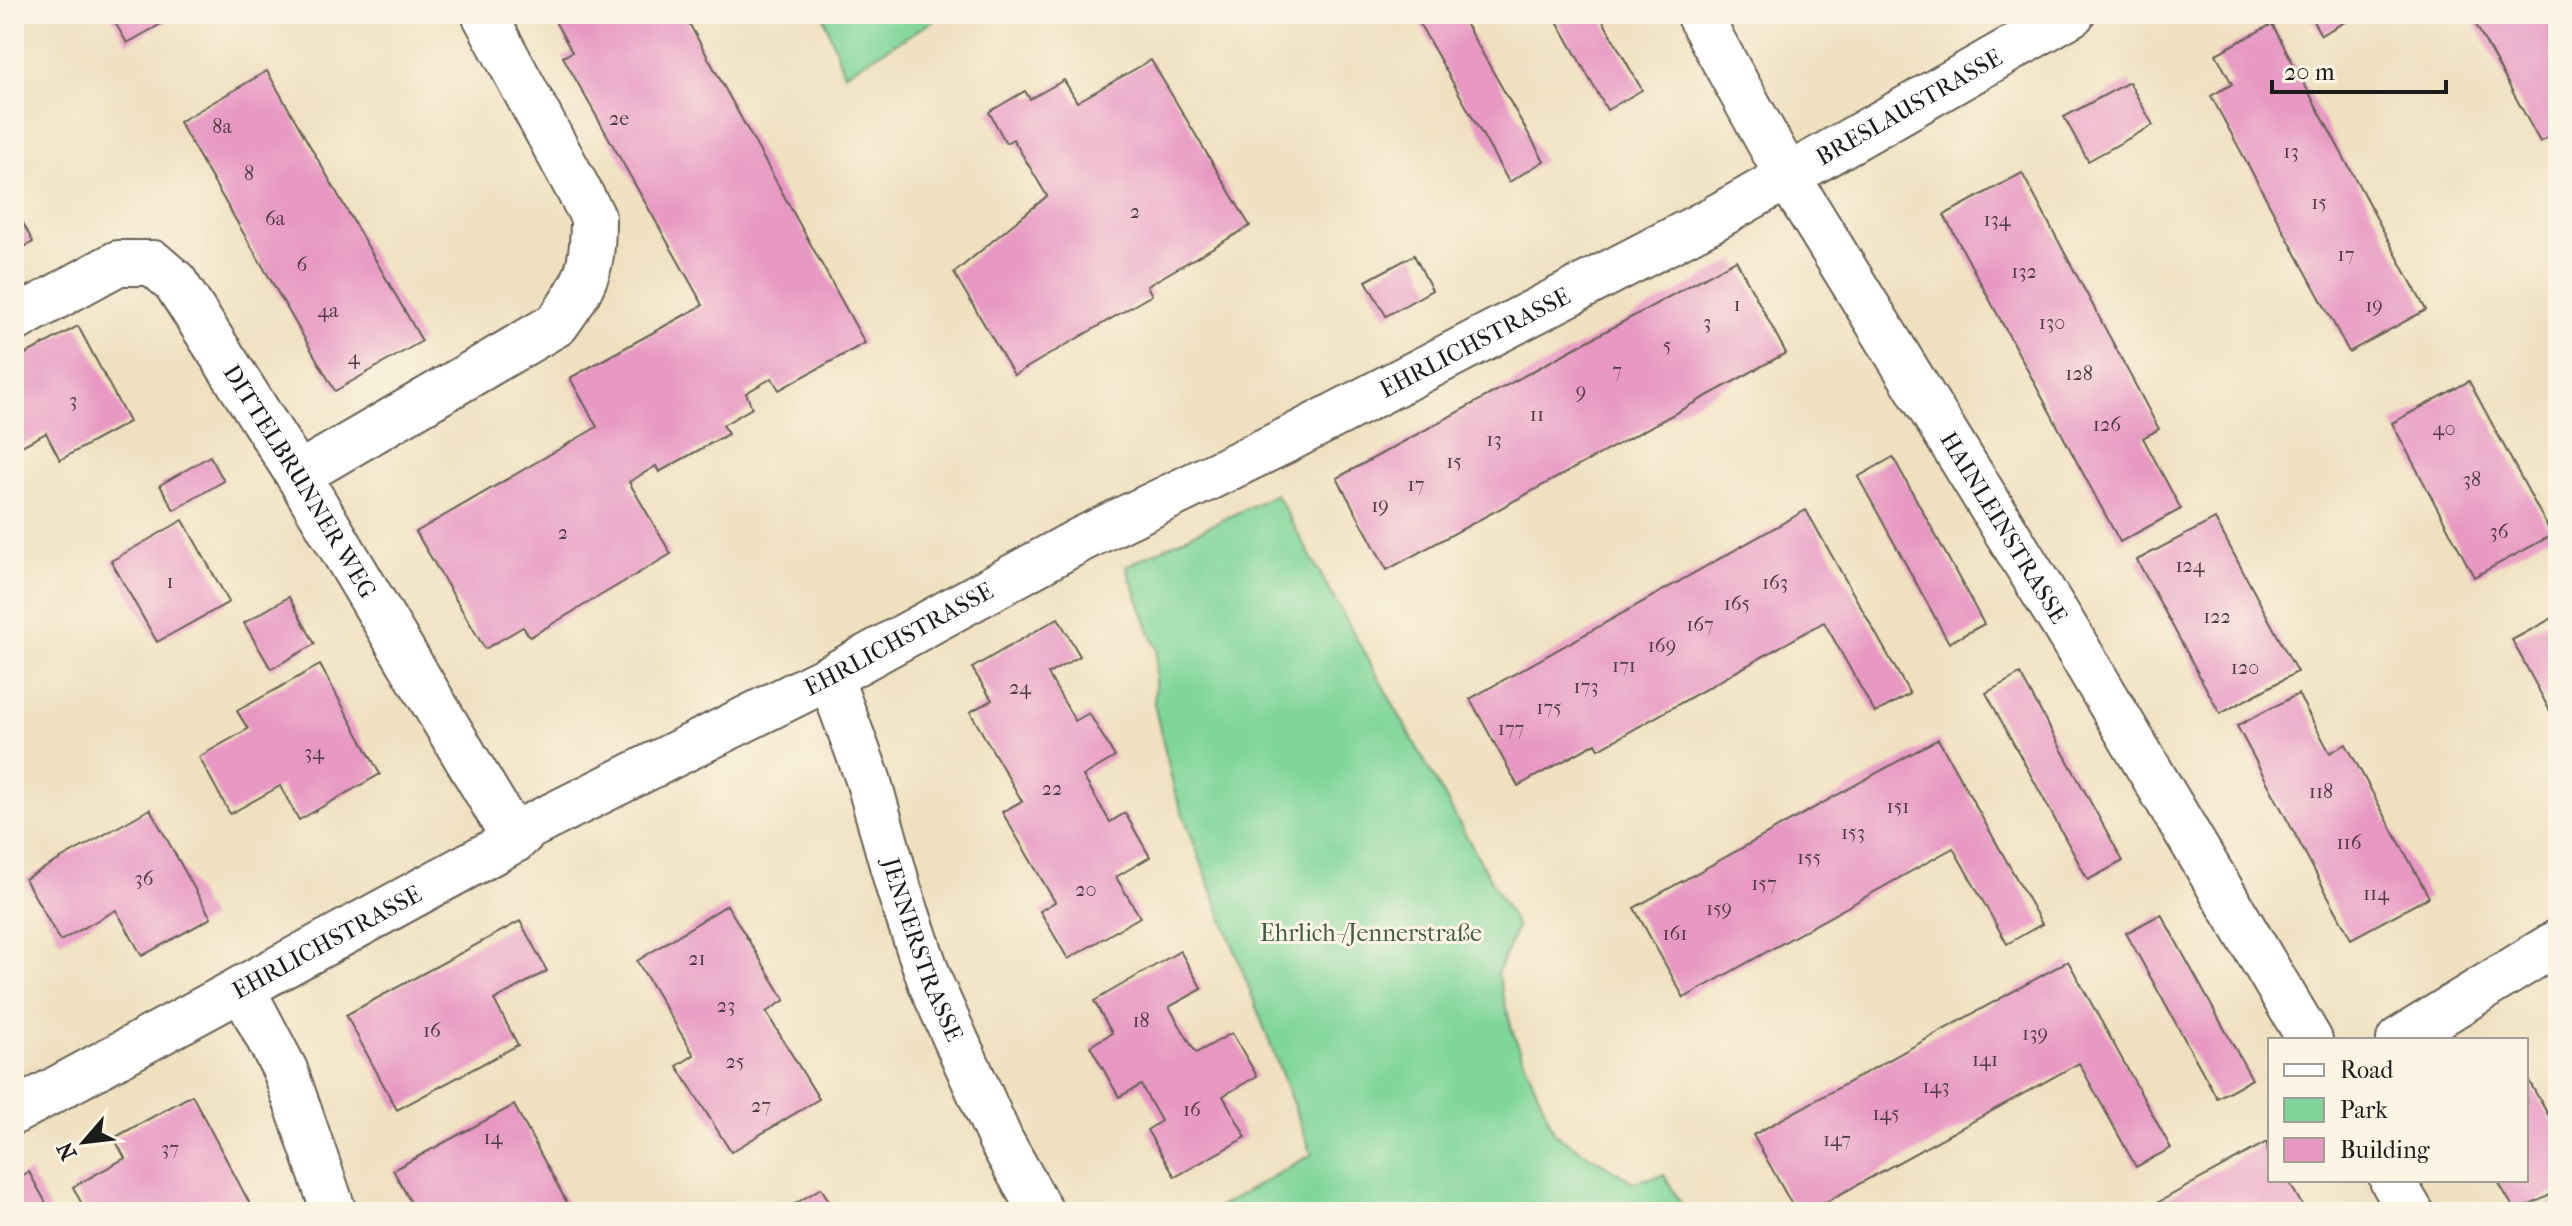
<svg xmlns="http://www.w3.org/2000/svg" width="2572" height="1226" font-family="'IM FELL French Canon',serif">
<rect width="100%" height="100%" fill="#fcf5e5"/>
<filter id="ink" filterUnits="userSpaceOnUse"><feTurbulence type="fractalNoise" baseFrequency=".0125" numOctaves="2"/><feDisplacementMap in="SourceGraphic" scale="16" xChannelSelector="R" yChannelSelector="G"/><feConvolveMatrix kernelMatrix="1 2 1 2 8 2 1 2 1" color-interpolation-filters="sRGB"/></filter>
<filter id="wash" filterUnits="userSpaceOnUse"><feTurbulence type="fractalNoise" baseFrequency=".006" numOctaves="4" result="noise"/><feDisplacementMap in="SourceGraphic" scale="32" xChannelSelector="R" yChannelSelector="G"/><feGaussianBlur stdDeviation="1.8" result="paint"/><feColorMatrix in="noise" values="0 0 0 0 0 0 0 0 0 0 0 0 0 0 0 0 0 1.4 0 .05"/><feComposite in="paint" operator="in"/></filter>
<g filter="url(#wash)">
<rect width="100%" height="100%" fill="#efe0c0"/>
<!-- green -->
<g fill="#7fd59a" stroke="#4e785b" stroke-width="2">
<polygon points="823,14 945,14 844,74"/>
<polygon points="1276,494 1517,927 1497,973 1513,1033 1555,1134 1633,1182 1664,1175 1686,1212 1211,1212 1312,1154 1175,793 1154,704 1157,650 1126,566"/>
</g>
<g id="blocks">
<!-- building -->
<g fill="#e798c3">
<polygon points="110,14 179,14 127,43"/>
<polygon points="551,14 684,14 865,343 779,390 772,378 746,393 752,408 723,425 728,434 659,472 656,466 629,482 671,554 530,637 523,627 485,649 416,532 597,427 570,378 703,305 563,57 572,52"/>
<polygon points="1414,14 1460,14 1544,161 1509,182"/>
<polygon points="1553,14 1599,14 1642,90 1607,110"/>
<polygon points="2309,14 2360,14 2321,35"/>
<polygon points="2470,14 2558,14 2558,132 2540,142"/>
<polygon points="2272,24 2426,310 2349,352 2211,96 2232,84 2216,54"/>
<polygon points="1151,60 1250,226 1147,286 1152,295 1014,375 954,273 1047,196 1013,139 1006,143 989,112 1025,91 1030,99 1064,80 1077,102"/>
<polygon points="267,71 422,341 335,391 179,122"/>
<polygon points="2129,82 2153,125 2088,161 2064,117"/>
<polygon points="2022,173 2159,429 2143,438 2181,509 2120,542 1944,215"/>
<polygon points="14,206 33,242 14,253"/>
<polygon points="1414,255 1432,290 1386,316 1366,281"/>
<polygon points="1736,260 1786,353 1387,570 1337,478"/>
<polygon points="78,326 129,422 60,460 46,433 14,450 14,360"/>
<polygon points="2469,381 2552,535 2474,577 2392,423"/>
<polygon points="210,456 224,481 174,510 160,485"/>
<polygon points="1893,457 1984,624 1949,643 1858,477"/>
<polygon points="1806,510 1910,694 1875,713 1824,622 1599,749 1596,743 1518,786 1470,699"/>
<polygon points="2215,519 2297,672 2220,714 2137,560"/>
<polygon points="183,520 229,602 157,642 111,561"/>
<polygon points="289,597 315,644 271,669 244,623"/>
<polygon points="2558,615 2558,726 2512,640"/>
<polygon points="1058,618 1080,656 1048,674 1075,721 1089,713 1115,757 1083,776 1110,822 1125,813 1150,857 1116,877 1140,917 1068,959 1040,911 1055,902 1002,812 1022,801 970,712 992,700 972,668"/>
<polygon points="320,665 380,774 299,820 280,786 230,814 199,757 248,729 237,711"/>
<polygon points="2020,674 2123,861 2088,880 1986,693"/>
<polygon points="2298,694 2330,753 2346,744 2429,897 2351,939 2237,726"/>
<polygon points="1938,739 2042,924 2007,944 1953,848 1684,998 1634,908"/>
<polygon points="150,809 211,918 142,956 116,910 60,941 25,879"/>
<polygon points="727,905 785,1000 766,1012 819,1099 731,1152 677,1066 694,1055 637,961"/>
<polygon points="2161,914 2252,1079 2217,1098 2126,933"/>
<polygon points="520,921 547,971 494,1000 518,1045 397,1110 346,1015"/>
<polygon points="1180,951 1202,989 1169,1007 1196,1053 1232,1033 1257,1076 1223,1096 1246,1137 1175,1177 1147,1130 1161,1121 1141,1085 1119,1097 1090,1046 1112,1033 1094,1001"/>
<polygon points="2068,961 2171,1148 2136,1167 2079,1063 1808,1212 1796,1212 1753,1135"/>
<polygon points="2529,1081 2558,1132 2558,1191 2516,1212 2497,1180 2526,1180 2526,1083"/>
<polygon points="192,1095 250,1204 235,1212 86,1212 73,1187 125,1158 114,1138"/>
<polygon points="514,1105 572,1212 416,1212 393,1170"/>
<polygon points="2267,1142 2270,1180 2288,1180 2306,1212 2141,1212"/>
<polygon points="29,1172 51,1212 14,1212 14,1180"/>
<polygon points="821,1188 836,1212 782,1212"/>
<polygon points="2558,1199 2558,1212 2535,1212"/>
</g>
</g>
</g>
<g filter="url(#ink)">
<use href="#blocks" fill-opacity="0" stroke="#666155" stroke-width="2"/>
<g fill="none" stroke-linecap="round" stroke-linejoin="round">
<defs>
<g id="minor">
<path id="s1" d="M1698,14L1788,177L2063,624L2310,1040"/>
<path id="s2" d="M14,320L118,263H153L175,282L298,475L515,840"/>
<path d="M298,475L557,324C587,282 593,269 593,217L484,14"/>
<path id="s3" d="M830,677L868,779L899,890L931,984L1001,1141L1041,1212"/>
<polyline points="242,988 285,1070 334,1212"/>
<polyline points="2399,1040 2558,942"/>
<path id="s4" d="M14,1112L515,840L529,827L830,677L1082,539L1289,439L1713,219L2072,14"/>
<polyline points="2392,1180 2411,1212"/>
</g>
</defs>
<!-- minor casing -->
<use href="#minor" stroke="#666155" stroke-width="48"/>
<!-- minor -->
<use href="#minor" stroke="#fff" stroke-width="44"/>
</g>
</g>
<g text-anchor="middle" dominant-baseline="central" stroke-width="6" stroke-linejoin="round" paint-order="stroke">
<!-- number labels -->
<g font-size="20" fill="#4f3b46">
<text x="619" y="118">2e</text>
<text x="222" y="126">8a</text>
<text x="2291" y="151">13</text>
<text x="249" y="173">8</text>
<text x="2319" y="202">15</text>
<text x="1135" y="211">2</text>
<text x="275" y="218">6a</text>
<text x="1997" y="219">134</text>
<text x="2346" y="254">17</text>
<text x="302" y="264">6</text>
<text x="2024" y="271">132</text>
<text x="1737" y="304">1</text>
<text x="2374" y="305">19</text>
<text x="328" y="310">4a</text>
<text x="1707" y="322">3</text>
<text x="2052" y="322">130</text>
<text x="1667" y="345">5</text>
<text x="354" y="357">4</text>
<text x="1617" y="370">7</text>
<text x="2079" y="373">128</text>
<text x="1581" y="391">9</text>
<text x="73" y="400">3</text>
<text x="1537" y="414">11</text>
<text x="2107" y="424">126</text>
<text x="2444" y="428">40</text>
<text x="1494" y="439">13</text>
<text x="1454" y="461">15</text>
<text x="2472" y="479">38</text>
<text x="1416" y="484">17</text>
<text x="1380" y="505">19</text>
<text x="2499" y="531">36</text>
<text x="563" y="532">2</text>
<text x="2190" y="565">124</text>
<text x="170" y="581">1</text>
<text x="1775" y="582">163</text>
<text x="1737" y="603">165</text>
<text x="2217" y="616">122</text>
<text x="1700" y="624">167</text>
<text x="1662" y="645">169</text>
<text x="1624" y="665">171</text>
<text x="2245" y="667">120</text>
<text x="1586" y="686">173</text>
<text x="1020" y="687">24</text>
<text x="1549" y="707">175</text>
<text x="1511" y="728">177</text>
<text x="314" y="752">34</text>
<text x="1052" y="788">22</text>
<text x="2321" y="791">118</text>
<text x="1898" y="806">151</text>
<text x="1853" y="832">153</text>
<text x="2349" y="842">116</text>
<text x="1809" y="857">155</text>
<text x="144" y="878">36</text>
<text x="1764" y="883">157</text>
<text x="1086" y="889">20</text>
<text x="2376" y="893">114</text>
<text x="1719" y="908">159</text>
<text x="1675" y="933">161</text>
<text x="697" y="958">21</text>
<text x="726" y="1005">23</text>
<text x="1141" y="1020">18</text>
<text x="432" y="1030">16</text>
<text x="2035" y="1033">139</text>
<text x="1985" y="1059">141</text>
<text x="735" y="1061">25</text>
<text x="1936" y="1086">143</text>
<text x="761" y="1105">27</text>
<text x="1192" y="1109">16</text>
<text x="1886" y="1113">145</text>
<text x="493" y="1137">14</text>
<text x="1837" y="1139">147</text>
<text x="170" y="1148">37</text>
</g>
<!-- street labels -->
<g font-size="24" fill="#1c1c1c" stroke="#fcf5e5">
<text stroke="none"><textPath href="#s4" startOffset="2146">BRESLAUSTRASSE</textPath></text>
<text stroke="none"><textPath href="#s4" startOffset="1652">EHRLICHSTRASSE</textPath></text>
<text stroke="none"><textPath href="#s2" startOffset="418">DITTELBRUNNER WEG</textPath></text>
<text stroke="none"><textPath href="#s1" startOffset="598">HAINLEINSTRASSE</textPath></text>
<text stroke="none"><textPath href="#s4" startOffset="1004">EHRLICHSTRASSE</textPath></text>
<text stroke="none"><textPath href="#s4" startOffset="356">EHRLICHSTRASSE</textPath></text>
<text stroke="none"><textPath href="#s3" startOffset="288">JENNERSTRASSE</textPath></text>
</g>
<!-- park labels -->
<g font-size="24" fill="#3f5d48" stroke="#fcf5e5">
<text x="1371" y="933">Ehrlich-/Jennerstraße</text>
</g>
</g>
<!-- margin -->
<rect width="2572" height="1226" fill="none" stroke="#fcf5e5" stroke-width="48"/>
<!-- legend -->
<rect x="2268" y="1038" width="260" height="144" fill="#fcf5e5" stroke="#a29e95" stroke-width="2"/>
<rect x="2284" y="1064" width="40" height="12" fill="#ffffff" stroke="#a29e95" stroke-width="2"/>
<text x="2340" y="1078" font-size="24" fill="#1c1c1c">Road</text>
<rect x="2284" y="1098" width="40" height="24" fill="#7fd59a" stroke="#a29e95" stroke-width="2"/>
<text x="2340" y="1118" font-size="24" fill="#1c1c1c">Park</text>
<rect x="2284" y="1138" width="40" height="24" fill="#e798c3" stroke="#a29e95" stroke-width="2"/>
<text x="2340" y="1158" font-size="24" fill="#1c1c1c">Building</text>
<!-- north arrow -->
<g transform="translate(84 1142) rotate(242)" stroke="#fcf5e5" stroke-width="6" paint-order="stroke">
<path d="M0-6L14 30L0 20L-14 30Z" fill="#1c1c1c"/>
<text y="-12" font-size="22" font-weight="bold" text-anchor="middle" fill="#1c1c1c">N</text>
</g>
<!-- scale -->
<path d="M2272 80v12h174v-12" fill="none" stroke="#1c1c1c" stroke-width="4"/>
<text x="2284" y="80" font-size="24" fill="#1c1c1c" stroke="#fcf5e5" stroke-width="6" paint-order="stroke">20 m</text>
</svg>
